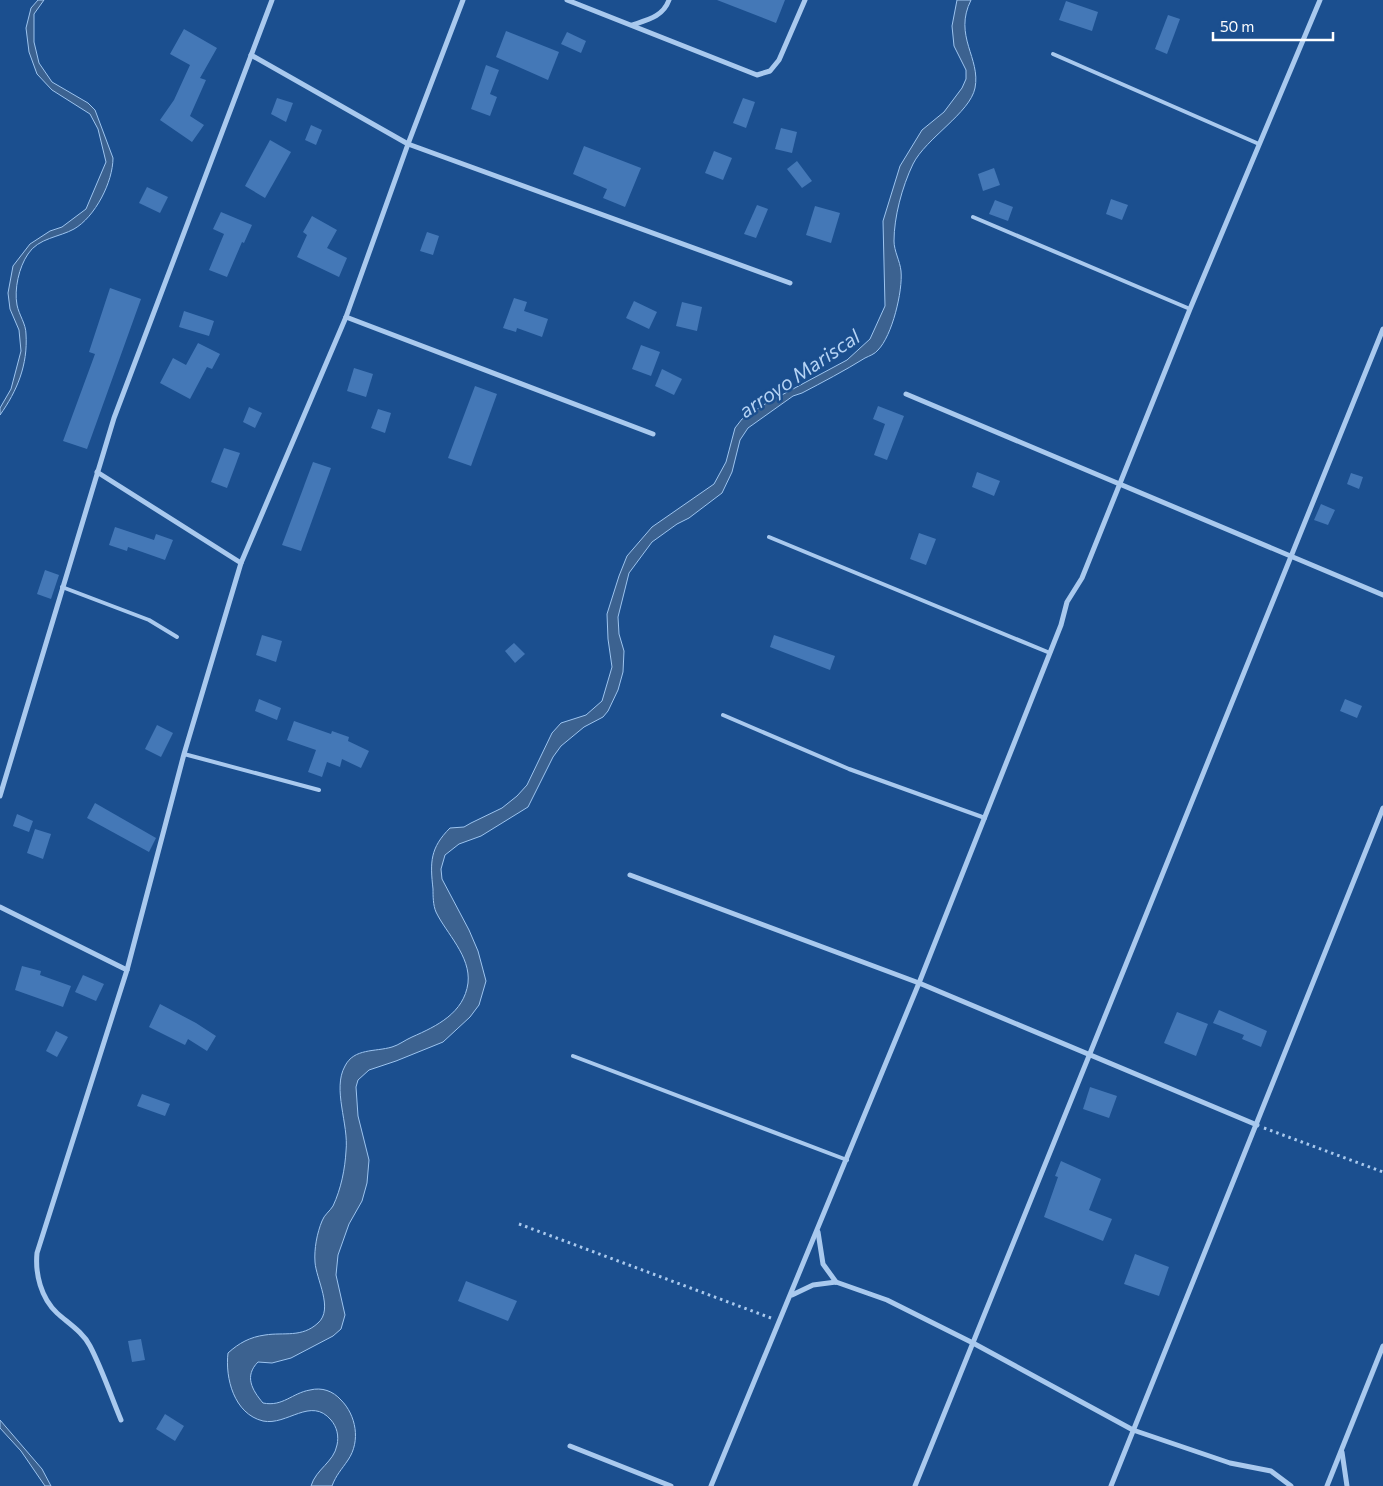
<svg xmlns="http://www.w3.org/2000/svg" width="1383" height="1486" font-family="Commissioner,sans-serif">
<rect width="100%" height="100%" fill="#1b4f8f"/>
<!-- water -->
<g fill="#3c6290" stroke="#9cc4f0">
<path d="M38,0H44L34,14V42L39,63L52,82L88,103L95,110L113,158C113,182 95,217 74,229C60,237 38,238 28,254C19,267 14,289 17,305C19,315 26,324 26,334C28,365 17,391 0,415V408L11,389L21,351L19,330L10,309L8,293L13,266L30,244L50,231L62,227L86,209L106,162L98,129L90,114L52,90L37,74L29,52L26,28L31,8Z"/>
<path d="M957,0H971C953,36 981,58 975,88C970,113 926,138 913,164C902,187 894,217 894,241C894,251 900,261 901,271C903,291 892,336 878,350C875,354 869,356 865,358C844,371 823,382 802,393L793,396L748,428L740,440L732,472L722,493L689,518L677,524L652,542L629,573L618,617L619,634L624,651L623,672L618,690L608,711L603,717L584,727L561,746L553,757L528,807L481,836L459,844L445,855L441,869L442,879L469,930L478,951L486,981L479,1005L470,1017L443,1042L396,1061L369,1070L358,1080L356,1087L358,1116L369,1160L367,1183L362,1201L349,1224L338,1255L336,1275L345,1315L341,1329L333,1336L291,1358L272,1363L258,1362C244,1376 252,1390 263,1403C283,1407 292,1393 310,1390C322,1387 333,1391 341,1400C356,1415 361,1441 348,1460C342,1469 336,1475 332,1486H311C316,1469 334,1462 337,1445C339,1436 337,1427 331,1420C311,1396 287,1426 263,1421C234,1414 225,1378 228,1353C239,1343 250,1337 265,1335C284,1332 302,1338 318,1323C334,1309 316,1279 315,1262C314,1249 317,1233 322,1221C324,1215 330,1211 333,1206C341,1189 345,1169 346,1151C349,1124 332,1089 345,1066C354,1048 375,1052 392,1047C399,1045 405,1040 412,1037C437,1026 464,1013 468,983C471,956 446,933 436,912C433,905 433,896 433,889C430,862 430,848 450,828L464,827L471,823L502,808L517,796L527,785L552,733L561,723L586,715L602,701L612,667L608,639L607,614L619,576L627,556L652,527L714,484L726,462L735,428L742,419L765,404L847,360L870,339L885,306L883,221L900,166L922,130L944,112L962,88L966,79V70L954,46L952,26Z"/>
<polygon points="0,1420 42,1469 51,1486 45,1486 21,1451 0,1428"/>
</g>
<!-- building -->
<g fill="#4478b7">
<polygon points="717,0 785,0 776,23"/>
<polygon points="1066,1 1098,12 1092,31 1059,20"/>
<polygon points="1168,15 1180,19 1167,54 1155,49"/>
<polygon points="184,29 217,48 200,78 206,80 190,116 204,125 192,142 160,120 174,100 190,65 170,54"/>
<polygon points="506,31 559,52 548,80 496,57"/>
<polygon points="567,32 586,41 581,53 561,44"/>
<polygon points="486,65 499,70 490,94 497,97 490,116 471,109"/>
<polygon points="277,98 293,103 286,122 271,114"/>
<polygon points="743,98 755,102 746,128 733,123"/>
<polygon points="311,125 322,130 316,145 305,140"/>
<polygon points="781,128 797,132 792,153 775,149"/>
<polygon points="270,140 291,152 265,198 245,186"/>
<polygon points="584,146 641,168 625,207 603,198 607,189 573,174"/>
<polygon points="714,151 732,158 723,180 705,173"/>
<polygon points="797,161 812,181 802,188 787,169"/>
<polygon points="994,168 1000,185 983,191 978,174"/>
<polygon points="147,187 168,197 160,213 139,203"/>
<polygon points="1111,199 1128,205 1122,220 1106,214"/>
<polygon points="995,200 1013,207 1008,221 989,214"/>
<polygon points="757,205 768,209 756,238 744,234"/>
<polygon points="815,206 840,213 831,243 806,235"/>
<polygon points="221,212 252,225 244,243 242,242 227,277 209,270 224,234 213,229"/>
<polygon points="312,216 337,230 327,248 347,258 339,277 297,257 307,235 303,232"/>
<polygon points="427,232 439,236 433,255 420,251"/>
<polygon points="110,288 141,299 87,449 63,441 95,354 89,352"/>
<polygon points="514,298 527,302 524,311 548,319 542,337 517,328 516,332 503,328"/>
<polygon points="634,301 657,312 649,329 626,318"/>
<polygon points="682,302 702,307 697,331 676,326"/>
<polygon points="184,311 214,321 209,336 179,327"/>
<polygon points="198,343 220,354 212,369 207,367 190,399 160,383 173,358 186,365"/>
<polygon points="641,345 660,352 651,376 632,369"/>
<polygon points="354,368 373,374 366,397 347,391"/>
<polygon points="662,369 682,379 674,395 655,386"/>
<polygon points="475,386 497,394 471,466 448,458"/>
<polygon points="878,406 904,416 887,460 874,455 885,424 873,419"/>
<polygon points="249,407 262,413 255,428 243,422"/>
<polygon points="378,409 391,413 385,433 371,428"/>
<polygon points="224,448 240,453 227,488 211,482"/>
<polygon points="313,462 331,468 301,551 282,545"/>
<polygon points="977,472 1000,481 994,496 972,487"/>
<polygon points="1351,473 1363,477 1359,489 1347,484"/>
<polygon points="1321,504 1335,510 1328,525 1314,520"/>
<polygon points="115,527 154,540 156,534 173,540 165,560 128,547 127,551 109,545"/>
<polygon points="919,533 936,539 926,565 910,559"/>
<polygon points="45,570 59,575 51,599 37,594"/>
<polygon points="262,635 282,641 276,662 256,655"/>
<polygon points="774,635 835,656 830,670 770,647"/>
<polygon points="514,643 525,654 515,663 505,651"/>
<polygon points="259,699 281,708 277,720 255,711"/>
<polygon points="1345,699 1362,706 1357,718 1340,711"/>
<polygon points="294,721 331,734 332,731 349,737 348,741 369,751 361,768 342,759 340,767 327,762 322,777 308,772 316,750 287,740"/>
<polygon points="157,725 173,733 161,757 145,749"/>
<polygon points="95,803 156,838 149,852 87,818"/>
<polygon points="17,814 33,821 29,832 13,826"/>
<polygon points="35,829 51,834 43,859 27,853"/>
<polygon points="22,966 41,971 40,975 71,986 63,1007 15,990"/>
<polygon points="83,975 104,984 96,1001 75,992"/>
<polygon points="160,1004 196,1023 216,1036 207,1051 188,1039 185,1045 149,1027"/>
<polygon points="1219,1010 1267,1031 1261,1047 1242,1039 1244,1035 1213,1023"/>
<polygon points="1177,1012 1208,1024 1196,1056 1164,1043"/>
<polygon points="56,1031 68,1037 57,1057 46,1051"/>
<polygon points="1090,1087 1117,1096 1109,1118 1083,1109"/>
<polygon points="142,1094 170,1104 165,1116 137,1106"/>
<polygon points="1061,1161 1101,1179 1089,1210 1112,1219 1103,1241 1044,1217 1058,1177 1055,1176"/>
<polygon points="1135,1254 1169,1267 1159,1296 1124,1284"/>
<polygon points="466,1281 517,1301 508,1321 458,1301"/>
<polygon points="141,1339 145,1360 132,1362 128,1341"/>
<polygon points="165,1414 184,1426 175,1441 156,1429"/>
</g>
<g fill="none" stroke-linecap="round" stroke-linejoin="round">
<!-- path -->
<g stroke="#a9c9ee" stroke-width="3" stroke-dasharray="2.5 4" stroke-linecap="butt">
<polyline points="1264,1128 1383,1172"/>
<polyline points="519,1224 771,1318"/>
</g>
<!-- service -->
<g stroke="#a9c9ee" stroke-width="4">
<polyline points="1053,54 1259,144"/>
<polyline points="973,217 1190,309"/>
<polyline points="769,537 1050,653"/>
<polyline points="62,587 149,620 177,637"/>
<polyline points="723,715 849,769 985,818"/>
<polyline points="184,754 319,790"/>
<polyline points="573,1056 847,1160"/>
</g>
<!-- minor -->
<g stroke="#a9c9ee" stroke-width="5">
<polyline points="567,0 757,75 770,71 779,60 805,0"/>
<path d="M632,25C647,20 663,17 669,0"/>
<polyline points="251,55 408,144 790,283"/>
<polyline points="346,317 653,434"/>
<polyline points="906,394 1383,595"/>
<polyline points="97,472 241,563"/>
<polyline points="0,796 114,418 272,0"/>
<polyline points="630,875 919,983 1257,1125"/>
<polyline points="0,907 127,970"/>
<polyline points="818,1232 823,1264 836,1282"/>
<polyline points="792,1295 813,1285 836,1282 887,1300 973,1343 1133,1430 1230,1463 1271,1471 1291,1486"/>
<path d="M121,1420C111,1396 102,1369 90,1346C83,1332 68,1323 57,1313C41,1298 35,1274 37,1253L127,970L184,754L241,563L346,317L408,144L463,0"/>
<polyline points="570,1446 671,1486"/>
<polyline points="1342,1452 1347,1486"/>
<polyline points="711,1486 919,983 1061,625 1067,602 1082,578 1190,309 1320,0"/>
<polyline points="915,1486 1383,329"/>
<polyline points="1111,1486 1383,808"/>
<polyline points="1327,1486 1383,1346"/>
</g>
</g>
<g text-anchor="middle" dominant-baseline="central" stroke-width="5" stroke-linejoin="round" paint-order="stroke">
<!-- water labels -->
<g font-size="20" font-style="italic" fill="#b5d3f5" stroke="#1b4f8f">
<text transform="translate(799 373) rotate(-34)">arroyo Mariscal</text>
</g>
</g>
<!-- scale -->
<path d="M1213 32v8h120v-8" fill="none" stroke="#ffffff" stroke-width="2.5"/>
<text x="1220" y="32" font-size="15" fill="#ffffff" stroke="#1b4f8f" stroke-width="4" paint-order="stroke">50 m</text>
</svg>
